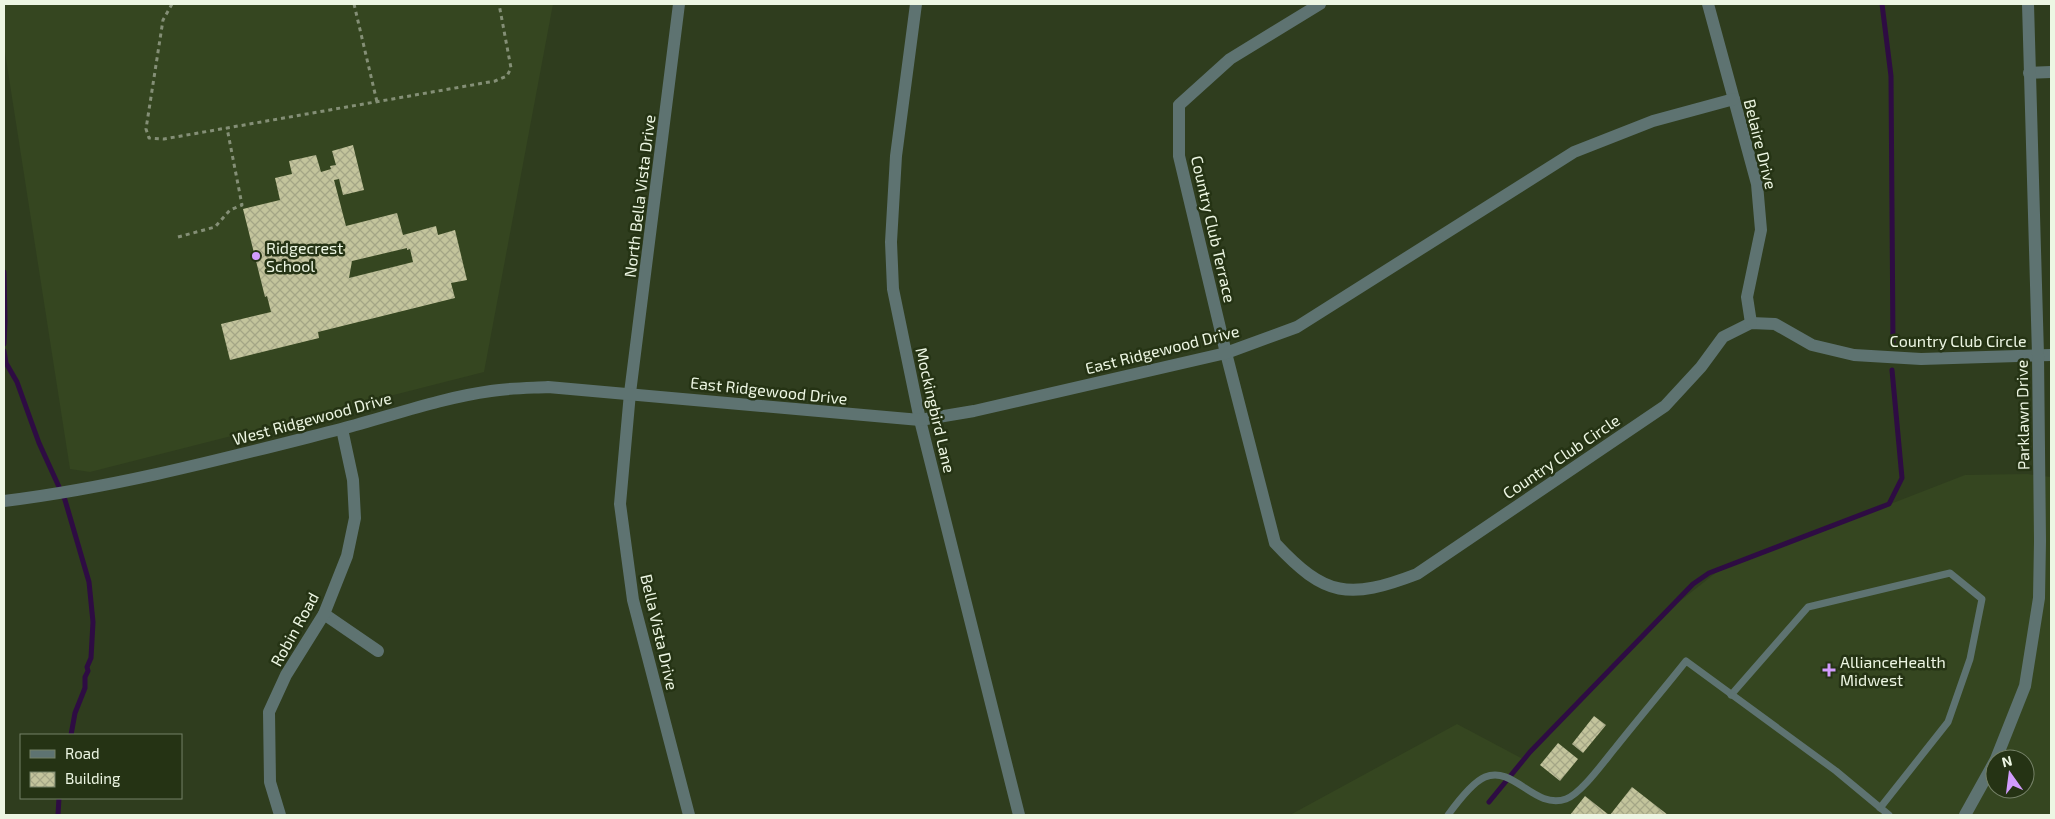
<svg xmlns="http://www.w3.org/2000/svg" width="2055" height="819" font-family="'Exo 2',sans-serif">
<defs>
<pattern id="building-cross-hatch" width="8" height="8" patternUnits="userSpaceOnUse" patternTransform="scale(1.25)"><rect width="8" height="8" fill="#c3c49c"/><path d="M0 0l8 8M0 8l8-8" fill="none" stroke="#a4a686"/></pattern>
</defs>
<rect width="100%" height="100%" fill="#2f3d1e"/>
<!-- built -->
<g fill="#354620" fill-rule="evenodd">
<polygon points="4,4 553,4 484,372 90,472 70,469 4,46"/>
<path d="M2027,474L2051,477V815H1290L1457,724L1521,758L1660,617L1718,571L1965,475ZM1995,759H2025V789H1995Z"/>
</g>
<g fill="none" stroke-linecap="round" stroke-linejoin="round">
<!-- stream -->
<g stroke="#2e0c43" stroke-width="5">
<polyline points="1882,4 1891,76 1893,345"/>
<polyline points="4,272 5,321 4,344"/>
<polyline points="4,351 6,363 17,382 39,443 65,500 89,582 93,622 91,658 87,667 88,671 85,677 85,688 75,713 71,735"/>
<polyline points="1489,802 1530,752 1693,584 1709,573 1889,504 1902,478 1892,370"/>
<polyline points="58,815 59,798"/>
</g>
</g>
<!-- building -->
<g fill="url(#building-cross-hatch)" fill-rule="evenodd">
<path d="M353,145L364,190L343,195L339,179L334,180L346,226L397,213L403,235L436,226L438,235L455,230L467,280L451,283L455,298L318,332L319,338L230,360L221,324L271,312L267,296L265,297L243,209L280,200L275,178L292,174L289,161L316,155L321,172L331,169L330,166L336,165L332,151ZM407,248V250L410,249L413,262L349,278L352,261Z"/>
<polygon points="1594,716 1606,725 1583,753 1572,744"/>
<polygon points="1558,743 1578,759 1560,781 1540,765"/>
<polygon points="1632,787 1668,815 1610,815"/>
<polygon points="1585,796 1609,815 1570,815"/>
</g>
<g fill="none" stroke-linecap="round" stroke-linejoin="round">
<!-- path -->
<g stroke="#848f76" stroke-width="3" stroke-dasharray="4 4" stroke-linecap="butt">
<polyline points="172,4 163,20 146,129 149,138 164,139 495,81 507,76 511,68 499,4"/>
<polyline points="354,4 377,102"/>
<polyline points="178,237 215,227 230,210 242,205 227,128"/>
</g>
<!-- lane -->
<g stroke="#5e7371" stroke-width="7">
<polyline points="1731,695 1808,607 1950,573 1982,599 1970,659 1948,722 1880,808"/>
<path d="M1448,815C1456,804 1473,782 1485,777C1514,765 1534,810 1566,799C1581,794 1605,760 1616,747C1639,718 1663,690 1686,661L1836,771L1889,815"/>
</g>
<!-- street -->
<g stroke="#5e7371" stroke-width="12">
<polyline points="679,4 630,393 620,504 633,600 689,815"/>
<polyline points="916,4 896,156 891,242 893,289 920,420 1019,815"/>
<path d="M1320,4L1230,59L1179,105V156L1226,353L1275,543C1325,597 1349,600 1417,574L1665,406L1701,367L1723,337L1751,323L1775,324L1812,345L1854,355L1921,359L2051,355"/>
<polyline points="1708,4 1757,184 1761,230 1747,297 1751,323"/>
<polyline points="2029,73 2051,72"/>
<path d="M4,501C118,487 230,457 341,429C391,416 440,398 491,391C510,388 529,388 548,387L920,420L974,411L1226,353L1297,327L1574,152L1653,121L1734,99"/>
<polyline points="324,614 378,651"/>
<polyline points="1996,759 2025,686 2039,598 2040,541 2038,355 2028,4"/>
<polyline points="280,815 270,782 269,712 286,675 324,614 347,556 355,518 353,480 342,429"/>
<polyline points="1965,815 1995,761"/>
</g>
</g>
<!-- markers -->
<g fill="#d29cfd" stroke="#253314" stroke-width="2">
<circle cx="256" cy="256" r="5"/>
<path d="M1826.5 662.5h5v5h5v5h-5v5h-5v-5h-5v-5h5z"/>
</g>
<g text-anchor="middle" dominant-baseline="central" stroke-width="5" stroke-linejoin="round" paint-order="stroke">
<!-- street labels -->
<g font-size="16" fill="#edf6e3" stroke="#253314">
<text transform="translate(1761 144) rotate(76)">Belaire Drive</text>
<text transform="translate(639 196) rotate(-83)">North Bella Vista Drive</text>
<text transform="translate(1214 229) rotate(77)">Country Club Terrace</text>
<text x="1958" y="340">Country Club Circle</text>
<text transform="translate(1162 349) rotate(-14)">East Ridgewood Drive</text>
<text transform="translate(769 390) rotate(6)">East Ridgewood Drive</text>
<text transform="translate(936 410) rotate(77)">Mockingbird Lane</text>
<text transform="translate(2022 415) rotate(-91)">Parklawn Drive</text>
<text transform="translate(312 418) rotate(-15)">West Ridgewood Drive</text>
<text transform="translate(1561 456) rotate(-34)">Country Club Circle</text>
<text transform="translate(294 629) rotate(-61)">Robin Road</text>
<text transform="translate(660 632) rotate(77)">Bella Vista Drive</text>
</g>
<!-- poi labels -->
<g font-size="16" fill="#edf6e3" stroke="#253314" text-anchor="start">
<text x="266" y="247">Ridgecrest<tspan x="266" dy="18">School</tspan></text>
<text x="1840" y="661">AllianceHealth<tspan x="1840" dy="18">Midwest</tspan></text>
</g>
</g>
<!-- border -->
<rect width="2055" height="819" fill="none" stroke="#edf6e3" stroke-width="10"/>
<!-- legend -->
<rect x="20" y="734" width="162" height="65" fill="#253314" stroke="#758167"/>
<rect x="30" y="750" width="25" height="8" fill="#5e7371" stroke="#758167"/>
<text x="65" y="759" font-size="15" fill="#edf6e3">Road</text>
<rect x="30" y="772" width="25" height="15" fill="url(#building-cross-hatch)" stroke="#758167"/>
<text x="65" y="784" font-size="15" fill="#edf6e3">Building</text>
<!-- north arrow -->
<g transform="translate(2010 774) rotate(346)"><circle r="24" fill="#253314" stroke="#758167"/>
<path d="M0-4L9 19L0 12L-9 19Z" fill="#d29cfd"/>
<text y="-8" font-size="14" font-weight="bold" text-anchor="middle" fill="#edf6e3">N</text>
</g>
</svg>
